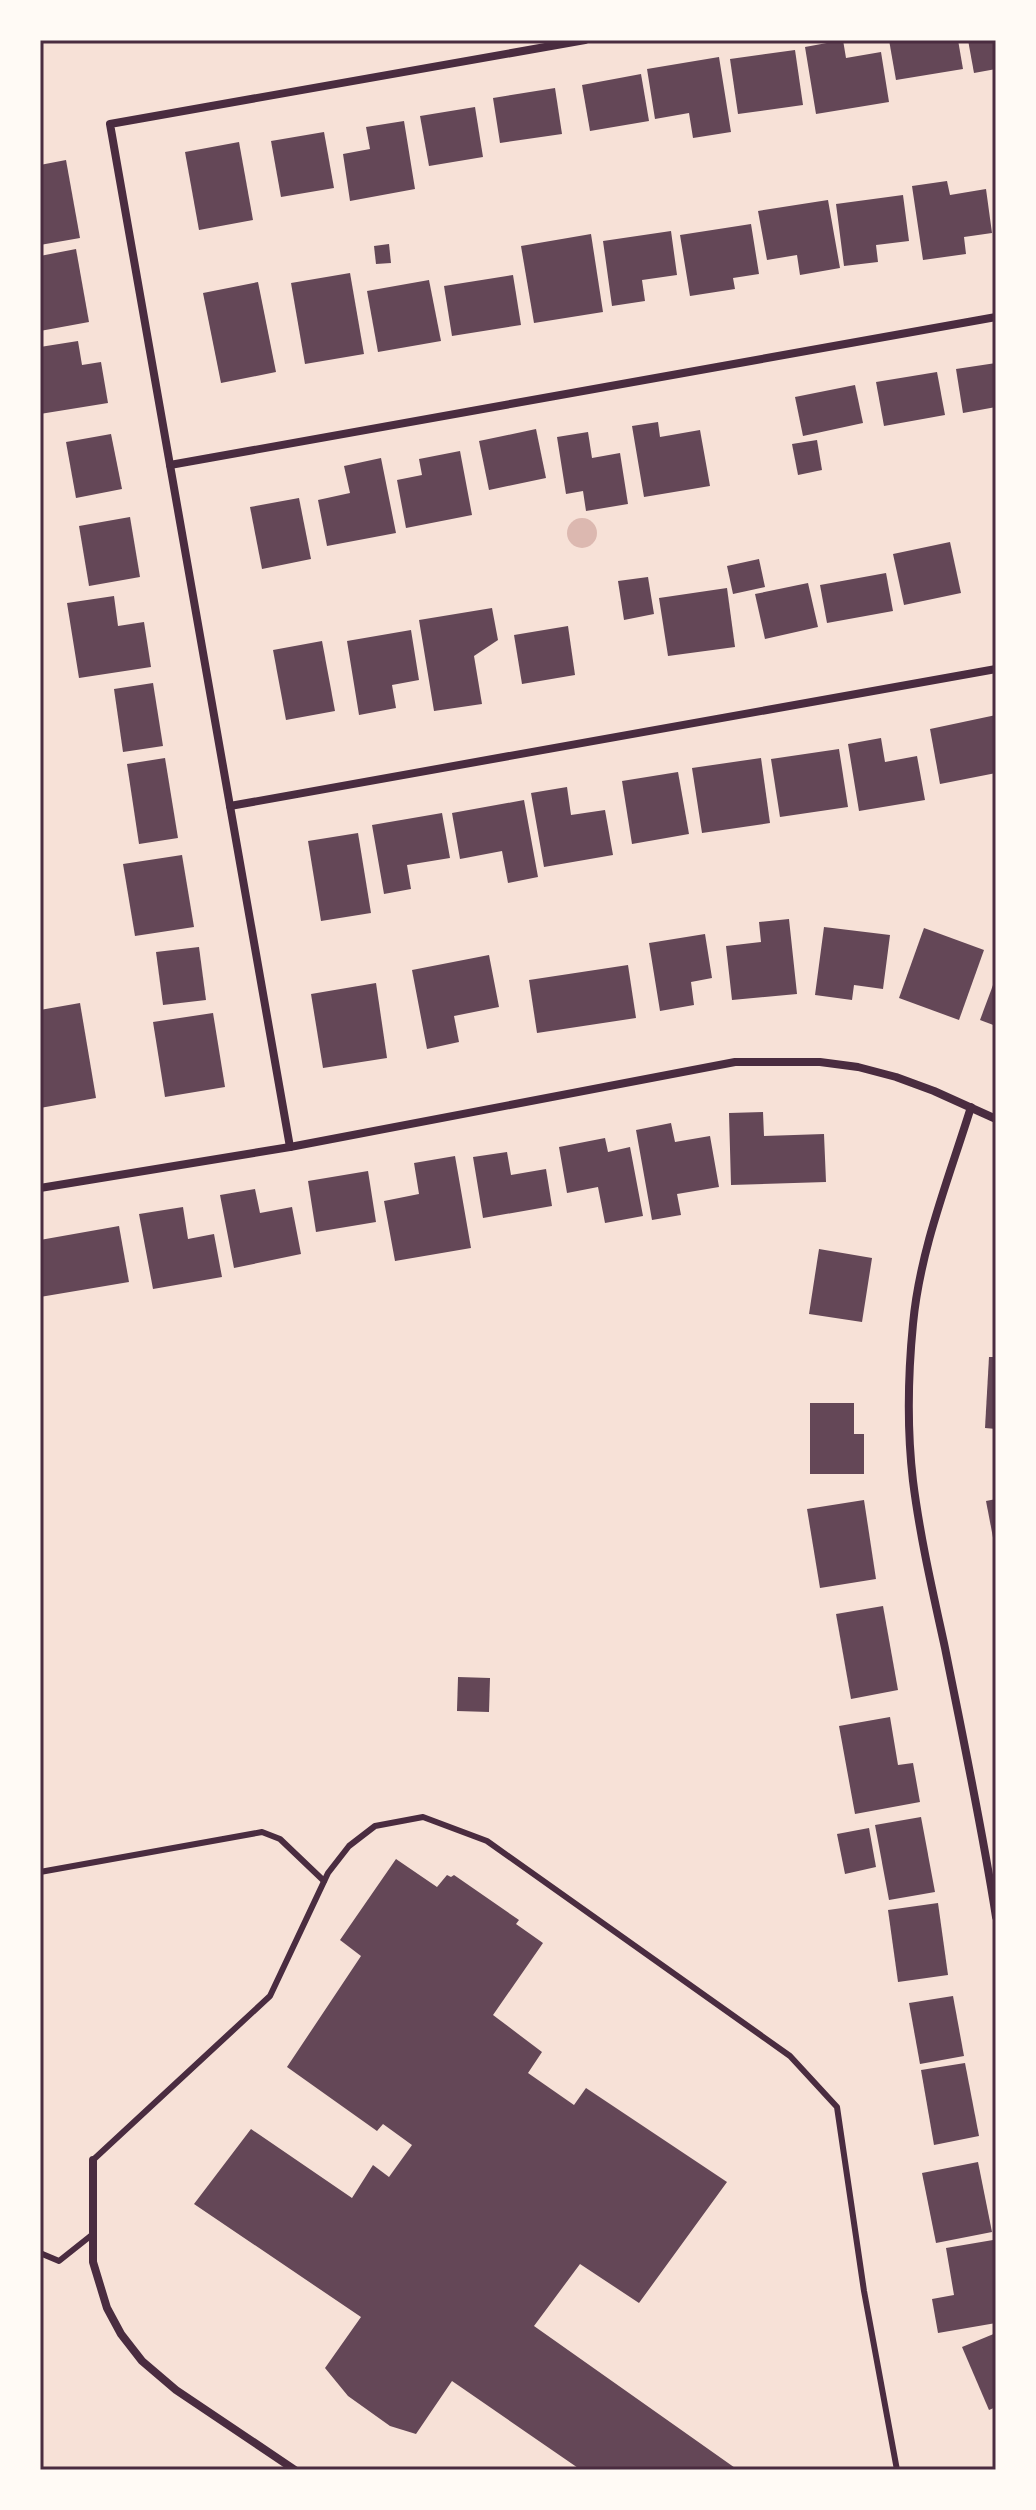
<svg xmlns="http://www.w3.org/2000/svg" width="1036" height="2510" font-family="'Fira Sans',sans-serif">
<rect width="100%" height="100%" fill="#f7e1d7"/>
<!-- water -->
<circle fill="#dcb8b0" cx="582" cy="533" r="15"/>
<!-- building -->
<g fill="#644757">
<polygon points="843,40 846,58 881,52 889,102 816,114 805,47"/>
<polygon points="889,40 958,40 963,69 896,80"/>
<polygon points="968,40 996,40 996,69 974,73"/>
<polygon points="795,50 803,105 738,114 730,59"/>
<polygon points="719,57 731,132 693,138 689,113 655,119 647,69"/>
<polygon points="641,74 649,121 590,131 582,85"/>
<polygon points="555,88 562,134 500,143 493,98"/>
<polygon points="475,107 483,157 429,166 420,116"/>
<polygon points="404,121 415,189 350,201 343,154 370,149 366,127"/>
<polygon points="324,132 334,188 281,197 271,141"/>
<polygon points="239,142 253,220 199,230 185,152"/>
<polygon points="66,160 80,238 40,245 40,165"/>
<polygon points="947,181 950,195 986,189 992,233 964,237 966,254 923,260 912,186"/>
<polygon points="903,195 909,241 876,245 878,262 844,266 836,204"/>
<polygon points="828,200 840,268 800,275 797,255 767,260 758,211"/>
<polygon points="751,224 759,274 733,278 735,289 690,296 680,235"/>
<polygon points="671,231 677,275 642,280 645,301 612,306 603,241"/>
<polygon points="591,234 603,312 534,323 521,246"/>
<polygon points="389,244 391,263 376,264 374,246"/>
<polygon points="76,249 89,322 40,331 40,256"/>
<polygon points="350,273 364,354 305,364 291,283"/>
<polygon points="513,275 521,325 452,336 444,286"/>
<polygon points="429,280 441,341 378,352 367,291"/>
<polygon points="258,282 276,372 221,383 203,293"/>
<polygon points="78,341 82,365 101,362 108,403 40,414 40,347"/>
<polygon points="996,363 996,407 963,413 956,369"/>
<polygon points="937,372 945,415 884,426 876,382"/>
<polygon points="855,385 863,423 803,436 795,397"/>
<polygon points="658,422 660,437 700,430 710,486 644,497 632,426"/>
<polygon points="536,429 546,478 489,490 479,441"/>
<polygon points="588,432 592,458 620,453 628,504 586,511 583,491 566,494 557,437"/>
<polygon points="111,434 122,489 76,498 66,442"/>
<polygon points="817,440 822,470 798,475 792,444"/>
<polygon points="460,451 472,515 406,528 397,480 422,475 419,459"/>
<polygon points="381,458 396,533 327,546 318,500 350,493 344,466"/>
<polygon points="299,498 311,559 262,569 250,507"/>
<polygon points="130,517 140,577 89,586 79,526"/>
<polygon points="950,542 961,593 904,605 893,554"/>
<polygon points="759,559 765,587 733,594 727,566"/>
<polygon points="886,573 893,611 827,623 820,585"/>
<polygon points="648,577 654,614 624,620 618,581"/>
<polygon points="808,583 818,627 765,639 755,594"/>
<polygon points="727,588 735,647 668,656 659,598"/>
<polygon points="114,596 118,626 144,622 151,667 79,678 67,603"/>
<polygon points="492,608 498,640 474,656 482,704 434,711 419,620"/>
<polygon points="568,626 575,675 522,684 514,635"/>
<polygon points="411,630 419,680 392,685 396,708 359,715 347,641"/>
<polygon points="322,641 335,711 286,720 273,650"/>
<polygon points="153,683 163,746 123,752 114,689"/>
<polygon points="996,715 996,773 940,784 930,729"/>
<polygon points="881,738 885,762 917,756 925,800 859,811 848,744"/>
<polygon points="839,749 848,807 780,817 771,759"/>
<polygon points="165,758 178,838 139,844 127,764"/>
<polygon points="761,758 770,823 702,833 692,768"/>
<polygon points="678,772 689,834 632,844 622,781"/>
<polygon points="567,787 571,815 605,810 613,855 544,867 531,793"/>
<polygon points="524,800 538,877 508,883 502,851 460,859 452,813"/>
<polygon points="442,813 450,858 407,865 411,889 384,894 372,825"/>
<polygon points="358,833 371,913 321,921 308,841"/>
<polygon points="182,855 194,927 135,936 123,864"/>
<polygon points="789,919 797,994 732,1000 726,946 761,942 759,922"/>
<polygon points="824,927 890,935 883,989 854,985 852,1000 815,995"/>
<polygon points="924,928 984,950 959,1020 899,998"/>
<polygon points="705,934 712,978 691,982 694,1005 660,1011 649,943"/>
<polygon points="199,947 206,1000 163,1005 156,952"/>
<polygon points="489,955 499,1007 454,1016 459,1042 427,1049 412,970"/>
<polygon points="628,965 636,1018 537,1033 529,980"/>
<polygon points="996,977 996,1026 980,1020"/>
<polygon points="376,983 387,1058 323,1068 311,994"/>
<polygon points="80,1003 96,1098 40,1108 40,1010"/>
<polygon points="213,1013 225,1087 165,1097 153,1022"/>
<polygon points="763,1112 764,1136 824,1134 826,1182 731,1185 729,1113"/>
<polygon points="671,1123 675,1142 710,1136 719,1187 677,1194 681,1215 652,1220 636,1130"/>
<polygon points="605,1138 608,1152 630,1147 643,1216 605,1223 598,1187 567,1193 559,1147"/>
<polygon points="507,1152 511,1175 546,1169 552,1206 483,1218 473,1157"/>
<polygon points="455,1156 471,1248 395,1261 384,1201 419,1194 414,1163"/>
<polygon points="368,1171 376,1222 316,1232 308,1181"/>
<polygon points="255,1189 260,1213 292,1207 301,1254 234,1268 220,1195"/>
<polygon points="183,1207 188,1239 214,1234 222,1277 153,1289 139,1214"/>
<polygon points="119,1226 129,1282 40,1297 40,1240"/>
<polygon points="819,1249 872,1258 862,1322 809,1314"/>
<polygon points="989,1357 996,1357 996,1429 985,1428"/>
<polygon points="810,1403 854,1403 854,1434 864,1434 864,1474 810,1474"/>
<polygon points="996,1499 996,1547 995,1548 986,1501"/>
<polygon points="864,1500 876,1579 820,1588 807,1509"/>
<polygon points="883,1606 898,1690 851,1699 836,1614"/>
<polygon points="458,1677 490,1678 489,1712 457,1711"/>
<polygon points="890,1717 898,1765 913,1763 920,1802 855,1814 839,1726"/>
<polygon points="921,1817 935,1892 889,1900 875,1825"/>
<polygon points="869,1828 876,1867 845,1874 837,1834"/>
<polygon points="396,1859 437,1887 447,1875 451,1877 454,1875 519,1920 516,1924 543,1943 493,2015 542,2052 528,2073 574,2105 586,2088 727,2182 639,2303 580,2264 534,2326 738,2470 581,2470 452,2381 416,2434 390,2426 348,2396 325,2368 361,2317 194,2204 251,2129 352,2198 373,2165 389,2177 412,2145 383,2124 377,2131 287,2067 361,1956 340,1940"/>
<polygon points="938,1903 948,1975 898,1982 888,1910"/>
<polygon points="953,1996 964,2056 920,2064 909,2003"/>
<polygon points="965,2063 979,2136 934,2145 921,2070"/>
<polygon points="978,2162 992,2232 936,2243 922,2173"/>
<polygon points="993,2240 996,2260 996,2323 938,2333 932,2299 954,2295 946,2248"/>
<polygon points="996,2333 996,2407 989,2410 962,2347"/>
</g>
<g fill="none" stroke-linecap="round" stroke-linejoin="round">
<!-- service -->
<g stroke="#4a2c40" stroke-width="6">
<polyline points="40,1872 262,1832 280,1839 324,1881"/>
<polyline points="93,2160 270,1996 328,1873 349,1846 375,1826 423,1817 487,1841 790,2056 837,2107 864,2291 897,2470"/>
<polyline points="40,2253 59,2261 93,2234"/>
</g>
<!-- minor -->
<g stroke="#4a2c40" stroke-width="8">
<polyline points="170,465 996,317"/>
<polyline points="230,806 996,669"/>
<path d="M971,1107C949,1178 920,1249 913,1324C908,1375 907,1430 913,1481C920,1537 933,1593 945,1648C963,1738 982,1827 996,1917"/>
<polyline points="290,1147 110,124 585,40"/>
<polyline points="40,1188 290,1147 735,1062 820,1062 858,1067 896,1077 934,1091 996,1119"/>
<polyline points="93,2160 93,2262 107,2308 121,2334 142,2361 176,2390 295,2470"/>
</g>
</g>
<!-- border -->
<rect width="1036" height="2510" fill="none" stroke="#fffaf5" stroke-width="84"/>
<rect x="42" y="42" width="952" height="2426" fill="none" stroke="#4a2c40" stroke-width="3"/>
</svg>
